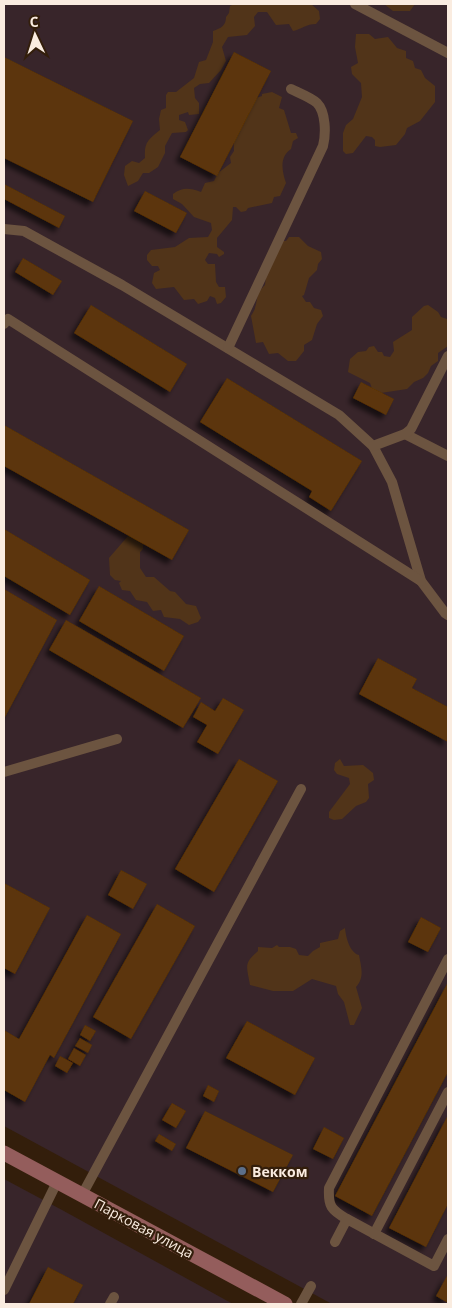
<svg xmlns="http://www.w3.org/2000/svg" width="452" height="1308" font-family="'Open Sans',sans-serif">
<defs>
<filter id="shadow"><feDropShadow dx="-4.5" dy="4.5" stdDeviation="2.5" flood-color="#0009"/></filter>
</defs>
<rect width="100%" height="100%" fill="#331e0b"/>
<!-- industrial -->
<g fill="#38252a">
<polygon points="4,4 448,4 448,1304 332,1304 4,1126"/>
<polygon points="4,1179 62,1210 233,1304 4,1304"/>
</g>
<!-- green -->
<g fill="#513419">
<path d="M234,4H311L319,11L320,19L316,24C306,24 302,29 293,31L289,24L276,25L267,12H258L254,17L255,26L247,35L228,37L222,47L226,61L221,70L209,83L200,84L194,88L195,98L199,103V114L189,115L188,112L179,115V120L185,122L188,130L186,132L172,133L165,146V153L158,167L149,173H143L138,181L128,186L124,175L125,166L132,161L139,163L145,158C144,142 148,140 160,130L159,119L161,110L166,108V95L168,92H176L194,78L199,62L206,60L213,42V31C221,28 226,26 226,17L229,13L230,6Z"/>
<polygon points="384,4 415,4 410,11 393,11"/>
<polygon points="356,34 369,34 375,39 388,37 397,48 406,51 406,58 413,61 415,68 421,70 425,78 435,86 435,102 420,121 407,128 405,134 396,145 380,147 375,146 375,140 372,137 366,136 353,153 346,154 343,151 343,133 346,125 353,119 362,97 361,83 352,74 351,67 358,63 355,47"/>
<path d="M272,92L282,97L279,108L284,110L291,133H296L298,138L293,141L291,149C279,157 282,171 286,183L280,196L274,197L272,203L248,208L246,211L241,212L236,207H233L232,220L217,238V247L224,252V254L219,257L217,254L209,253L205,260L208,264H215L216,282L219,287H225L226,297L221,303L217,304L215,298L210,296L207,301L198,304L194,299L184,300L174,287L156,289L152,283L154,273L160,270L158,266H152L147,260V255L151,250L175,247L189,238L208,237L212,230L211,223L194,217L182,204L173,199V194C183,187 189,188 201,192L205,183L214,181L218,173L231,163L230,157L234,151L233,126L256,98L262,96V94Z"/>
<path d="M289,237H299L308,246L321,252L322,259L318,264L317,270L309,278L304,295L302,296L306,302H310L314,308L321,310L323,316L317,324L312,340L304,345V351L296,361H288L278,353L269,354L263,342L256,343L251,316C260,303 253,296 265,285L267,267L277,241H286Z"/>
<polygon points="428,305 438,312 441,317 447,319 448,346 438,353 438,361 431,366 428,373 423,378 414,382 407,389 374,394 370,383 348,372 350,359 358,352 366,351 369,347 374,346 378,352 382,352 384,356 390,357 394,351 393,342 412,330 412,317 424,306"/>
<polygon points="128,536 137,537 143,543 143,549 140,552 140,568 146,577 154,577 170,591 175,592 186,604 196,606 201,618 198,622 189,625 180,619 164,617 161,610 153,611 147,602 136,600 130,591 122,590 119,583 121,581 115,580 110,575 109,558"/>
<polygon points="340,759 344,766 363,765 373,773 374,780 368,784 369,798 366,802 356,806 342,819 334,820 329,818 329,812 350,784 349,778 337,774 334,770 335,763"/>
<path d="M345,928C346,938 350,953 359,955C361,967 365,977 356,987L362,1008L354,1025H350L344,1002L338,994L336,986L312,979L293,991H273L250,985C247,966 243,964 258,951V947L272,948L277,945L279,947H290L296,949L299,955L308,956L313,951L320,947V943L338,939L340,931Z"/>
</g>
<!-- building -->
<g fill="#5c3407" filter="url(#shadow)">
<polygon points="234,52 271,71 217,176 180,157"/>
<polygon points="4,57 133,121 93,202 4,158"/>
<polygon points="4,184 65,216 59,228 4,199"/>
<polygon points="145,191 187,213 176,233 134,211"/>
<polygon points="23,258 62,281 53,295 15,272"/>
<polygon points="91,305 187,364 170,392 74,333"/>
<polygon points="227,378 362,461 331,511 309,497 312,491 200,422"/>
<polygon points="361,382 394,399 386,415 353,398"/>
<polygon points="4,425 189,530 172,560 4,466"/>
<polygon points="4,529 90,580 70,615 4,576"/>
<polygon points="99,586 184,636 164,671 79,621"/>
<polygon points="4,589 57,620 4,719"/>
<polygon points="66,620 201,698 183,728 49,650"/>
<polygon points="378,658 417,679 412,688 448,707 448,742 359,694"/>
<polygon points="223,698 244,710 218,754 197,742 207,725 193,717 201,702 215,711"/>
<polygon points="239,759 278,781 214,892 175,869"/>
<polygon points="121,870 147,884 133,909 108,895"/>
<polygon points="4,883 50,908 15,974 4,968"/>
<polygon points="157,904 195,926 131,1039 93,1017"/>
<polygon points="87,915 121,934 54,1058 50,1055 25,1102 4,1090 4,1030 19,1039"/>
<polygon points="421,917 441,928 428,952 408,942"/>
<polygon points="448,982 448,1072 372,1216 335,1196"/>
<polygon points="247,1021 315,1058 295,1095 226,1058"/>
<polygon points="85,1025 96,1031 90,1041 80,1035"/>
<polygon points="80,1038 92,1045 88,1053 75,1046"/>
<polygon points="74,1048 86,1055 80,1066 68,1059"/>
<polygon points="60,1056 73,1063 67,1073 55,1066"/>
<polygon points="208,1085 219,1091 214,1102 203,1096"/>
<polygon points="172,1103 186,1111 176,1128 162,1120"/>
<polygon points="205,1111 293,1155 273,1192 186,1148"/>
<polygon points="448,1115 448,1204 426,1247 389,1228"/>
<polygon points="324,1127 344,1138 333,1159 313,1149"/>
<polygon points="159,1134 176,1144 172,1151 155,1141"/>
<polygon points="48,1267 83,1285 73,1304 29,1304"/>
<polygon points="448,1274 448,1303 436,1296"/>
</g>
<g fill="none" stroke-linecap="round" stroke-linejoin="round">
<!-- lane -->
<g stroke="#6c5440" stroke-width="10">
<polyline points="355,4 448,53"/>
<polyline points="4,229 24,231 122,285 339,415 373,446 392,482 421,581 445,613 448,615"/>
<polyline points="4,324 8,319 421,581"/>
<path d="M228,348L323,146C326,134 326,112 317,103C312,98 297,92 291,89"/>
<polyline points="405,434 448,456"/>
<polyline points="373,446 405,434 411,429 448,356"/>
<polyline points="4,772 117,739"/>
<polyline points="82,1195 301,789"/>
<path d="M347,1219C331,1210 328,1206 329,1188L448,959"/>
<polyline points="374,1234 448,1092"/>
<polyline points="335,1242 347,1219 434,1266 448,1239"/>
<polyline points="4,1290 57,1182"/>
<polyline points="110,1304 114,1297"/>
<polyline points="301,1304 311,1286"/>
</g>
<!-- secondary -->
<polyline stroke="#945d5c" stroke-width="15" points="4,1153 285,1304"/>
</g>
<!-- markers -->
<circle fill="#5c6f8a" stroke="#331e0b" stroke-width="2" cx="242" cy="1171" r="5"/>
<g text-anchor="middle" dominant-baseline="central" stroke-width="4.5" stroke-linejoin="round" paint-order="stroke">
<!-- poi labels -->
<g font-size="14" font-weight="bold" fill="#faece0" stroke="#331e0b" text-anchor="start">
<text x="252" y="1171">Векком</text>
</g>
<!-- street labels -->
<g font-size="14" fill="#faece0" stroke="#331e0b">
<text transform="translate(144 1228) rotate(28)">Парковая улица</text>
</g>
</g>
<!-- border -->
<rect width="452" height="1308" fill="none" stroke="#faece0" stroke-width="10"/>
<!-- north arrow -->
<g transform="translate(35 35) rotate(356)" stroke="#331e0b" stroke-width="4" paint-order="stroke">
<path d="M0-4L9 19L0 12L-9 19Z" fill="#faece0"/>
<text y="-8" font-size="14" font-weight="bold" text-anchor="middle" fill="#faece0">С</text>
</g>
</svg>
